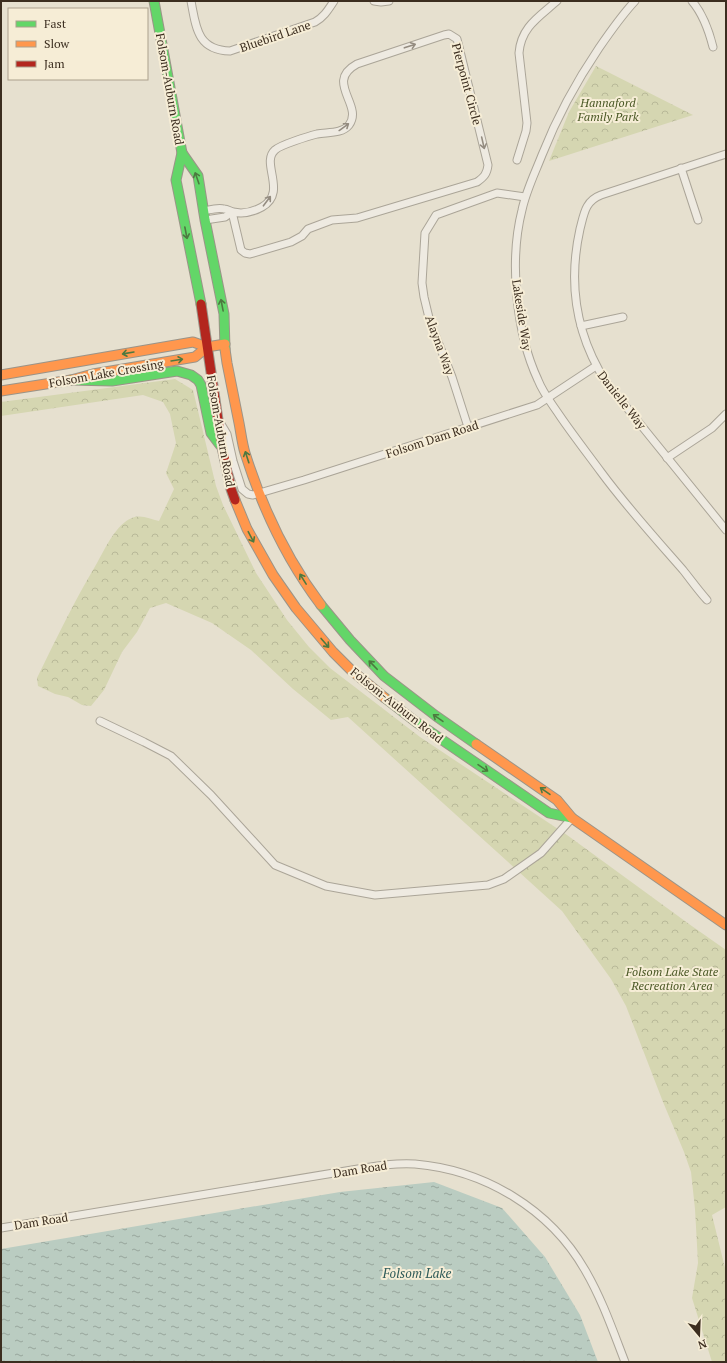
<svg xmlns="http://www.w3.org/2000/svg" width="727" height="1363" font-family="'PT Serif',serif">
<defs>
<pattern id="park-crowns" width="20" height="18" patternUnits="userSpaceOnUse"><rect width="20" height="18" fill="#d5d6b1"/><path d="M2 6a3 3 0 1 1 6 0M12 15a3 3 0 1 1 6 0" fill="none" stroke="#b8b898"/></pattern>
<pattern id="water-ripples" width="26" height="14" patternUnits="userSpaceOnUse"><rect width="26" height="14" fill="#baccc1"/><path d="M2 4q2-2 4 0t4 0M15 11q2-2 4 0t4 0" fill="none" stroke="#98a69c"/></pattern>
</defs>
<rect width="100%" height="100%" fill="#e6e0cf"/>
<!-- park -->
<g fill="url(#park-crowns)">
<polygon points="596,66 693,115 549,161 569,112"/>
<path d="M175,379L193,390L216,486L223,505L256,573L287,620L309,647L330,668L420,737L567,835L689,924L726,950V1207L712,1215L726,1272V1362H712L692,1298L698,1263L695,1209L691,1172L684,1152L663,1102L626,1006L611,979L562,911L348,717L331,720L293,689L251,650L212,623L166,603L150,608L137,632L122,652L104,690L91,706L82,705L68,697L55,694L38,686L37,678C56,639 75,600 97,563C105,549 116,524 132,518C141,514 150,519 159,521L174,489L166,473L176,443L170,414L163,402L143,395L1,416V402Z"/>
</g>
<!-- water -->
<polygon fill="url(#water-ripples)" points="434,1182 502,1208 545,1257 580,1315 598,1362 1,1362 1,1249 340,1192"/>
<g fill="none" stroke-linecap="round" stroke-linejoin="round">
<defs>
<g id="street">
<path d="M191,1C196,27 197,50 230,51L315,22C324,17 328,10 334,1"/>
<polyline points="374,1 381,2 389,1"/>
<path d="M635,1C621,16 610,32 599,48C576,82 557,117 542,155C535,173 526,191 522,210C509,261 516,333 538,380C543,393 552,404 560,416C573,435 587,453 601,472C626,506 655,538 683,570C691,580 698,590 707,600"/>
<path d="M692,1C703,14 709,31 713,47"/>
<path d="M726,154L601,195C585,201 584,214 580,229C568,283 576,335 606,382L726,530"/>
<path d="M517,160L526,131L527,123L519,53C521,27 539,17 557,1"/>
<polyline points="681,168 698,220"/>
<path d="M203,211C209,210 218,207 224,209C227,209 230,211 233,212C242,214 253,212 262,207C288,192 260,163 275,150C280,145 309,136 317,134C327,132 342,134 349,125C364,105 324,82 357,64L444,35L449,34L457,39L488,165C487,174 484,177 477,182L357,218L332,220L308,229L302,236L291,242L250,254L245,253L241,250L232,212"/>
<polyline points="205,220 225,217 232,212"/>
<polyline points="581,326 623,317"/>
<polyline points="221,424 227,434 233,461 242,489 248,494 253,495 304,480 537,405 596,366"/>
<polyline points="468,427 452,377 430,322 424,297 422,283 425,233 436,215 497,193 525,197"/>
<polyline points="667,458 712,428 726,414"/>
<polyline points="100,721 144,742 171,756 211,795 275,865 326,886 375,895 488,885 504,879 541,853 572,818"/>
<path d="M1,1228L364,1168C381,1165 398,1163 415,1164C485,1170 550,1209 585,1270C602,1299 613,1331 625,1362"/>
</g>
<g id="fast">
<polyline points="154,1 182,153 176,180 201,304"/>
<polyline points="182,153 198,176 205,220 224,314 225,349"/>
<polyline points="71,380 112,381 177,371 191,375 198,380 201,385 211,433 220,445"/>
<polyline points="321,605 350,640 384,676 436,716 476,744"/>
<polyline points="385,698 416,722 549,813 572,818"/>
</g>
<g id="slow">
<path d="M225,349L227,363C231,383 235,403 239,423C241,433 242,443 245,453C262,507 287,560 321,605"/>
<polyline points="1,375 193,342 207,347 225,344"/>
<polyline points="1,391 71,380 93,374 195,357 207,347"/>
<polyline points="235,500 247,529 273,575 296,608 333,652 351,670 385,698"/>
<polyline points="476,744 557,800 572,818 726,925"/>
</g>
<polyline id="jam" points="201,304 222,447 231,489 235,500"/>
</defs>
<!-- street casing -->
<use href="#street" stroke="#aba598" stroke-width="9"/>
<!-- fast casing -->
<use href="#fast" stroke="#9b9488" stroke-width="11"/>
<!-- slow casing -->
<use href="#slow" stroke="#9b9488" stroke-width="11"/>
<!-- jam casing -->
<use href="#jam" stroke="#9b9488" stroke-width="11"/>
<!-- street -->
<use href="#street" stroke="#eeeae1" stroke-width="7"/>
<!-- fast -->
<use href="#fast" stroke="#63d668" stroke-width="9"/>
<!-- slow -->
<use href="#slow" stroke="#ff974d" stroke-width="9"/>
<!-- jam -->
<use href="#jam" stroke="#b3261e" stroke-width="9"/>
</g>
<!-- one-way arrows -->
<defs><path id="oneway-shaft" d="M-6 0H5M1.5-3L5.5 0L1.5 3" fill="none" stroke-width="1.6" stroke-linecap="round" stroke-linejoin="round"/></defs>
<g stroke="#948c80">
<use href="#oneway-shaft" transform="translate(410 46) rotate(-18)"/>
<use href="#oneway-shaft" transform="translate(344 127) rotate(-36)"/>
<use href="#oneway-shaft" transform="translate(483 143) rotate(77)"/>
<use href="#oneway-shaft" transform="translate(267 201) rotate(-53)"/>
</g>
<g stroke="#4d7940">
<use href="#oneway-shaft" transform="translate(197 178) rotate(-109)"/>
<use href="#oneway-shaft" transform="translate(186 233) rotate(79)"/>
<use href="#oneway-shaft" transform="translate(222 305) rotate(-101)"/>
<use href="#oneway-shaft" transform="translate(128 353) rotate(170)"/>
<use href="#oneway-shaft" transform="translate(177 360) rotate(-9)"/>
<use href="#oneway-shaft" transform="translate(247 457) rotate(-108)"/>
<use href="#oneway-shaft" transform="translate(251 537) rotate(62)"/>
<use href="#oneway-shaft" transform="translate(303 579) rotate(-122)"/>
<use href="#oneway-shaft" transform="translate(325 643) rotate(49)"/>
<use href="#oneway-shaft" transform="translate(373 665) rotate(-134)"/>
<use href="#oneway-shaft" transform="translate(438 718) rotate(-145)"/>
<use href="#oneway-shaft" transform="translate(483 768) rotate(34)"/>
<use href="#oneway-shaft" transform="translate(545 791) rotate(-145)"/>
</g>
<g text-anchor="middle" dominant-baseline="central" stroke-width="4" stroke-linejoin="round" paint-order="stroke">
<!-- street labels -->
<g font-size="12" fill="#3b2d1f" stroke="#f6edd6">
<text transform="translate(275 36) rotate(-19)">Bluebird Lane</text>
<text transform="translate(467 84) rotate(75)">Pierpoint Circle</text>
<text transform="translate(170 89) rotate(80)">Folsom-Auburn Road</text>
<text transform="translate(522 315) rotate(81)">Lakeside Way</text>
<text transform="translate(440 345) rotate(70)">Alayna Way</text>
<text transform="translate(106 373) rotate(-10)">Folsom Lake Crossing</text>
<text transform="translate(622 400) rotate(52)">Danielle Way</text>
<text transform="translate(221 431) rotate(80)">Folsom-Auburn Road</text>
<text transform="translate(432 439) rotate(-18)">Folsom Dam Road</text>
<text transform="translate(397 705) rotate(38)">Folsom-Auburn Road</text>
<text transform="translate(360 1169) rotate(-9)">Dam Road</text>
<text transform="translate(41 1221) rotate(-9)">Dam Road</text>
</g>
<!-- park labels -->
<g font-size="12" font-style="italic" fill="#4a5825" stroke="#f6edd6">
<text x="608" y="102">Hannaford<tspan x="608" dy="14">Family Park</tspan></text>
<text x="672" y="971">Folsom Lake State<tspan x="672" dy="14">Recreation Area</tspan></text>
</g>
<!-- water labels -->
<g font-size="13" font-style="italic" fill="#2e5b59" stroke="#f6edd6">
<text x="417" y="1273">Folsom Lake</text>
</g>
</g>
<!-- border -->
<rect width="727" height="1363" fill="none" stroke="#3b2d1f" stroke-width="4"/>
<!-- legend -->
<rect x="8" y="8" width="140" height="72" fill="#f6edd6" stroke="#aba08d"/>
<rect x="16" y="21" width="20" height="6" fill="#63d668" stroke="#aba08d"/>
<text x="44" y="28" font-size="12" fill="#3b2d1f">Fast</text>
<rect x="16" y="41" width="20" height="6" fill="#ff974d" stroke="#aba08d"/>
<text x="44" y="48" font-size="12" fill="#3b2d1f">Slow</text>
<rect x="16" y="61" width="20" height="6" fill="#b3261e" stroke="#aba08d"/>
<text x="44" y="68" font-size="12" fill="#3b2d1f">Jam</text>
<!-- north arrow -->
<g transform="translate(699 1335) rotate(161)" stroke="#f6edd6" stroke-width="3" paint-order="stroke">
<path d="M0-3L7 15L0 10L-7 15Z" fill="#3b2d1f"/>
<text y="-6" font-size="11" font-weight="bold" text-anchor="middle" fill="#3b2d1f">N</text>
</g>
</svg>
